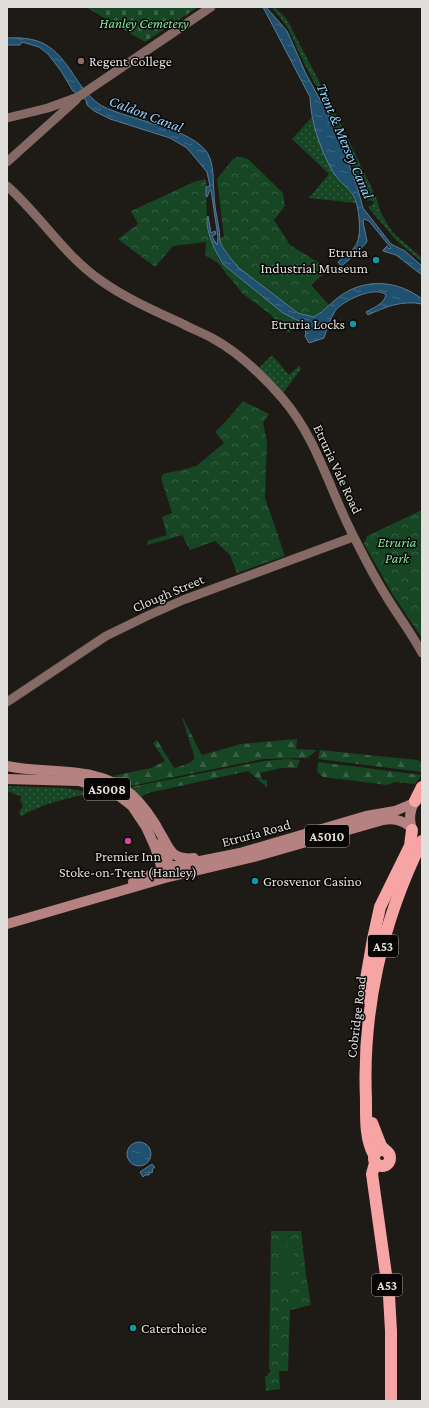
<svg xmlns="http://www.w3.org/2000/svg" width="429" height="1408" font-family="'Crimson Pro',serif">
<defs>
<pattern id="grass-dots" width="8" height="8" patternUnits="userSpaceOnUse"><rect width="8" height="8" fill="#174625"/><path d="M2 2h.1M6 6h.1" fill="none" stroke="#386044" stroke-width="1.8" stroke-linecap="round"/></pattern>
<pattern id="forest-firs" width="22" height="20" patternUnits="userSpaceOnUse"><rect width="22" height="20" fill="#174625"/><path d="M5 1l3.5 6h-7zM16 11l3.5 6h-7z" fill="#386044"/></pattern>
<pattern id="cemetery-stones" width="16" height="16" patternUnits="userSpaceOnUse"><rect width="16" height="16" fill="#174625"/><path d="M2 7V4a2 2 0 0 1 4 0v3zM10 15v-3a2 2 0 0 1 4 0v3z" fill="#386044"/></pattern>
<pattern id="park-crowns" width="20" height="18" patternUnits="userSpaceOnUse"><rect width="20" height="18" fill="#174625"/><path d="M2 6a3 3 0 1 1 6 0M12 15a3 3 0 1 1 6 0" fill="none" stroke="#386044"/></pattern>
<pattern id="water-ripples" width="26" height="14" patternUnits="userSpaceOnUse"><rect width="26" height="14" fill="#20506f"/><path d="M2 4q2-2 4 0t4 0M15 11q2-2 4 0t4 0" fill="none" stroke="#406983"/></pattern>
</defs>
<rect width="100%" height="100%" fill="#1e1b16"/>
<!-- grass -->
<g fill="url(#grass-dots)">
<polygon points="272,7 274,7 286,18 330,102 325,103 303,61 288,28"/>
<polygon points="331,104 376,197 381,213 393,233 422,258 422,262 396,240 368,207 372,205 374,202 370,200 367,201 364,199 348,153 328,109"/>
<path d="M312,117C315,133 325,159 334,173C340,184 352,190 356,203L309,198L329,174L292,139Z"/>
<polygon points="272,355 289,375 299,366 301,369 283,393 258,369"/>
<path d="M7,786L65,788L92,793C64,799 46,803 21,816L19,812L23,806L20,800L22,797L7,791Z"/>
</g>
<!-- forest -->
<g fill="url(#forest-firs)">
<path d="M182,718H183L200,752L202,755L241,744L297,739L296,749L317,750L307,758L263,759L130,786L119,778L113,776L151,768L165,761L153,743L157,740L174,768C182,766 190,764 195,758Z"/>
<polygon points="320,750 417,760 422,762 422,772 318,759"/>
<polygon points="289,759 300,760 297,768 281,768 260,773 262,780 267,780 267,787 248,771 148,793 141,797 131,787 264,761"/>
<polygon points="318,762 422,775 415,784 395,782 387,785 323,777 317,772"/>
</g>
<!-- cemetery -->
<polygon fill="url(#cemetery-stones)" points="86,7 198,7 145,42"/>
<!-- park -->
<g fill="url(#park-crowns)">
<polygon points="237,157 242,157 248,159 283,193 285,206 274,220 290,245 329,269 311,285 329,305 314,317 298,313 248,276 233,262 221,244 220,238 224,237 217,179 233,159"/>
<polygon points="206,179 207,226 218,259 224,265 283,313 301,322 288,333 270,314 242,293 218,263 205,255 206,242 173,246 155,267 118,239 138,224 131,211 194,182"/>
<polygon points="243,401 269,414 263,423 267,442 265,498 285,556 237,573 230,555 215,541 190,550 182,535 148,545 147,541 167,535 162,517 172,513 161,478 163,474 190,468 193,466 195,467 224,443 215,432 227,420"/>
<polygon points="422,510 422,638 393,595 364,544 367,536"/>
<polygon points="271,1231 301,1231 306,1275 311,1305 290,1310 288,1371 279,1371 280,1389 266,1391 265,1376 267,1376 271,1370 269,1370"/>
</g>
<!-- garden -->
<g fill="#174625">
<polygon points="284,1242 294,1255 290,1258 280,1245"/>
<polygon points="291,1262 291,1284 279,1284 279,1263"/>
</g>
<!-- water -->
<g fill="url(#water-ripples)" stroke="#5a7b8f">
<path d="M263,7H266L287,31L306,74L334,125L357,186L363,208L391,244L405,251L422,266V275L396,255L383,251V250L387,246L389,249L391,248L369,221L364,219L363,222L367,241L366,243L357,253L332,274L341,266L338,262C344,257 354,250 357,243C362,233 359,204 353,195C348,187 338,181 333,172C320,149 311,123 310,97Z"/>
<path d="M7,38C45,36 57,49 77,80C84,90 91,99 102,106C129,120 193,128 208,154C214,165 213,180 214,193C214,205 217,217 219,229C220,233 219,239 221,244C224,250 234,263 239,268L298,313L314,317C325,311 333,300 343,294C368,278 399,281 422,299V304C402,300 385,307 368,315L366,312C373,308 384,304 386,295C375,285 342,301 335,311C330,319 327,329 324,338L309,343L305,336L306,333L304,326L301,322L283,313L224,265C217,257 203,225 208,216L211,233L215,231L216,234L212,236L217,245L218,237L211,190H210L207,197L206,196V187L210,186L207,172L187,148L170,138L110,119L94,111L87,105L86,100L73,91L61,71L48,54L39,47L22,42L20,45H7Z"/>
<circle cx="139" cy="1154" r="12"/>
<polygon points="152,1164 155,1167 153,1168 152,1173 150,1172 149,1175 145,1175 143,1177 140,1172"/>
</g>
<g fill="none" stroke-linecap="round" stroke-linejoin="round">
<!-- secondary -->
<g stroke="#856965" stroke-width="9">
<polyline points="7,118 48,108 78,97 211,7"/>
<polyline points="7,162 76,100"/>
<path d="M7,186C40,215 64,255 100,280C125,298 155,311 183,324C192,329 203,333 212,338C238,352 264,377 283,399C318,440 330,492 355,539C365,559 376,580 388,599C399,617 412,634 422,653"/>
<polyline points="7,702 106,636 147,616 183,600 353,537"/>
</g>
<!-- primary -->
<g stroke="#b68281" stroke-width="10">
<path d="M7,766C49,775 96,764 131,794C143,805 154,821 162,836C166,842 168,849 174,854C179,858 188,859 194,858"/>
<polyline points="7,779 79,781 110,790 118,795 132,806 146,827 155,847 164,875"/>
<path d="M412,830C409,819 409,810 416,800"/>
<polyline points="161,843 172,873"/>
<polyline points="133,882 170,867 240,853 366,816 395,811 414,803"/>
<path d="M7,924L165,878L254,857L383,820C394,818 402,820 411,827"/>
</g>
<!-- highway -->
<g stroke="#f7a4a5" stroke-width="12">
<polyline points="415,801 422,787"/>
<polyline points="364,998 366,979 373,939 380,907 410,846 412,830"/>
<polyline points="372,1123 381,1146 388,1153"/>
<circle cx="382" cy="1158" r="8"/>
<path d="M374,1155C365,1138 366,1119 366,1099C362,1011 382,921 422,841"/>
<polyline points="375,1163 372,1174 389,1296 391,1331 391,1401"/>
</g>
</g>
<!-- markers -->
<circle fill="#8d6e63" stroke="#070605" stroke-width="1.5" cx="81" cy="61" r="4"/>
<g fill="#0f9aa8" stroke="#070605" stroke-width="1.5">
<circle cx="376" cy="260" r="4"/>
<circle cx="353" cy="324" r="4"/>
<circle cx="255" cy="881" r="4"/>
<circle cx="133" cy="1328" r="4"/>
</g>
<circle fill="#d1479c" stroke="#070605" stroke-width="1.5" cx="128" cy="841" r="4"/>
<g text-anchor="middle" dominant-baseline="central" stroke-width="3" stroke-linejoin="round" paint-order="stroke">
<!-- shield labels -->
<g fill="#070605" stroke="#a09e9b" stroke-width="1">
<rect x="84" y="778" width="46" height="22" rx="3"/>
<rect x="305" y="825" width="44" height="22" rx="3"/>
<rect x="368" y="935" width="30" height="22" rx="3"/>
<rect x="372" y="1274" width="30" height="22" rx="3"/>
</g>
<g font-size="13" font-weight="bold" fill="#e1dfdb">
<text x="107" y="789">A5008</text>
<text x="327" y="836">A5010</text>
<text x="383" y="946">A53</text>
<text x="387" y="1285">A53</text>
</g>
<!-- park labels -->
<g font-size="14" font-style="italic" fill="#7eeb9b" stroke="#070605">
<text x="144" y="23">Hanley Cemetery</text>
<text x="397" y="542">Etruria<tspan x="397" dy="16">Park</tspan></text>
</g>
<!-- poi labels -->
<g font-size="14" fill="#e1dfdb" stroke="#070605" text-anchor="start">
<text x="89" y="61">Regent College</text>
<text x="368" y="252" text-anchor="end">Etruria<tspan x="368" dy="16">Industrial Museum</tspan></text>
<text x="345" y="324" text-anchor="end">Etruria Locks</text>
<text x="128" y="856" text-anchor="middle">Premier Inn<tspan x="128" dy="16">Stoke-on-Trent (Hanley)</tspan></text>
<text x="263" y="881">Grosvenor Casino</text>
<text x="141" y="1328">Caterchoice</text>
</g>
<!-- street labels -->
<g font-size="14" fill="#e1dfdb" stroke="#070605">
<text transform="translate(338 469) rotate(65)">Etruria Vale Road</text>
<text transform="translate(168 593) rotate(-23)">Clough Street</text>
<text transform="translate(256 833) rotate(-15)">Etruria Road</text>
<text transform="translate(356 1017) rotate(-83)">Cobridge Road</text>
</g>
<!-- water labels -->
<g font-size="15" font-style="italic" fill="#90cffc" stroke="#070605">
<text transform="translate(146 114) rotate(21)">Caldon Canal</text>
<text transform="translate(345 141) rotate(67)">Trent &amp; Mersey Canal</text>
</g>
</g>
<!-- border -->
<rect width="429" height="1408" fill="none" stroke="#e1dfdb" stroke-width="16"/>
</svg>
